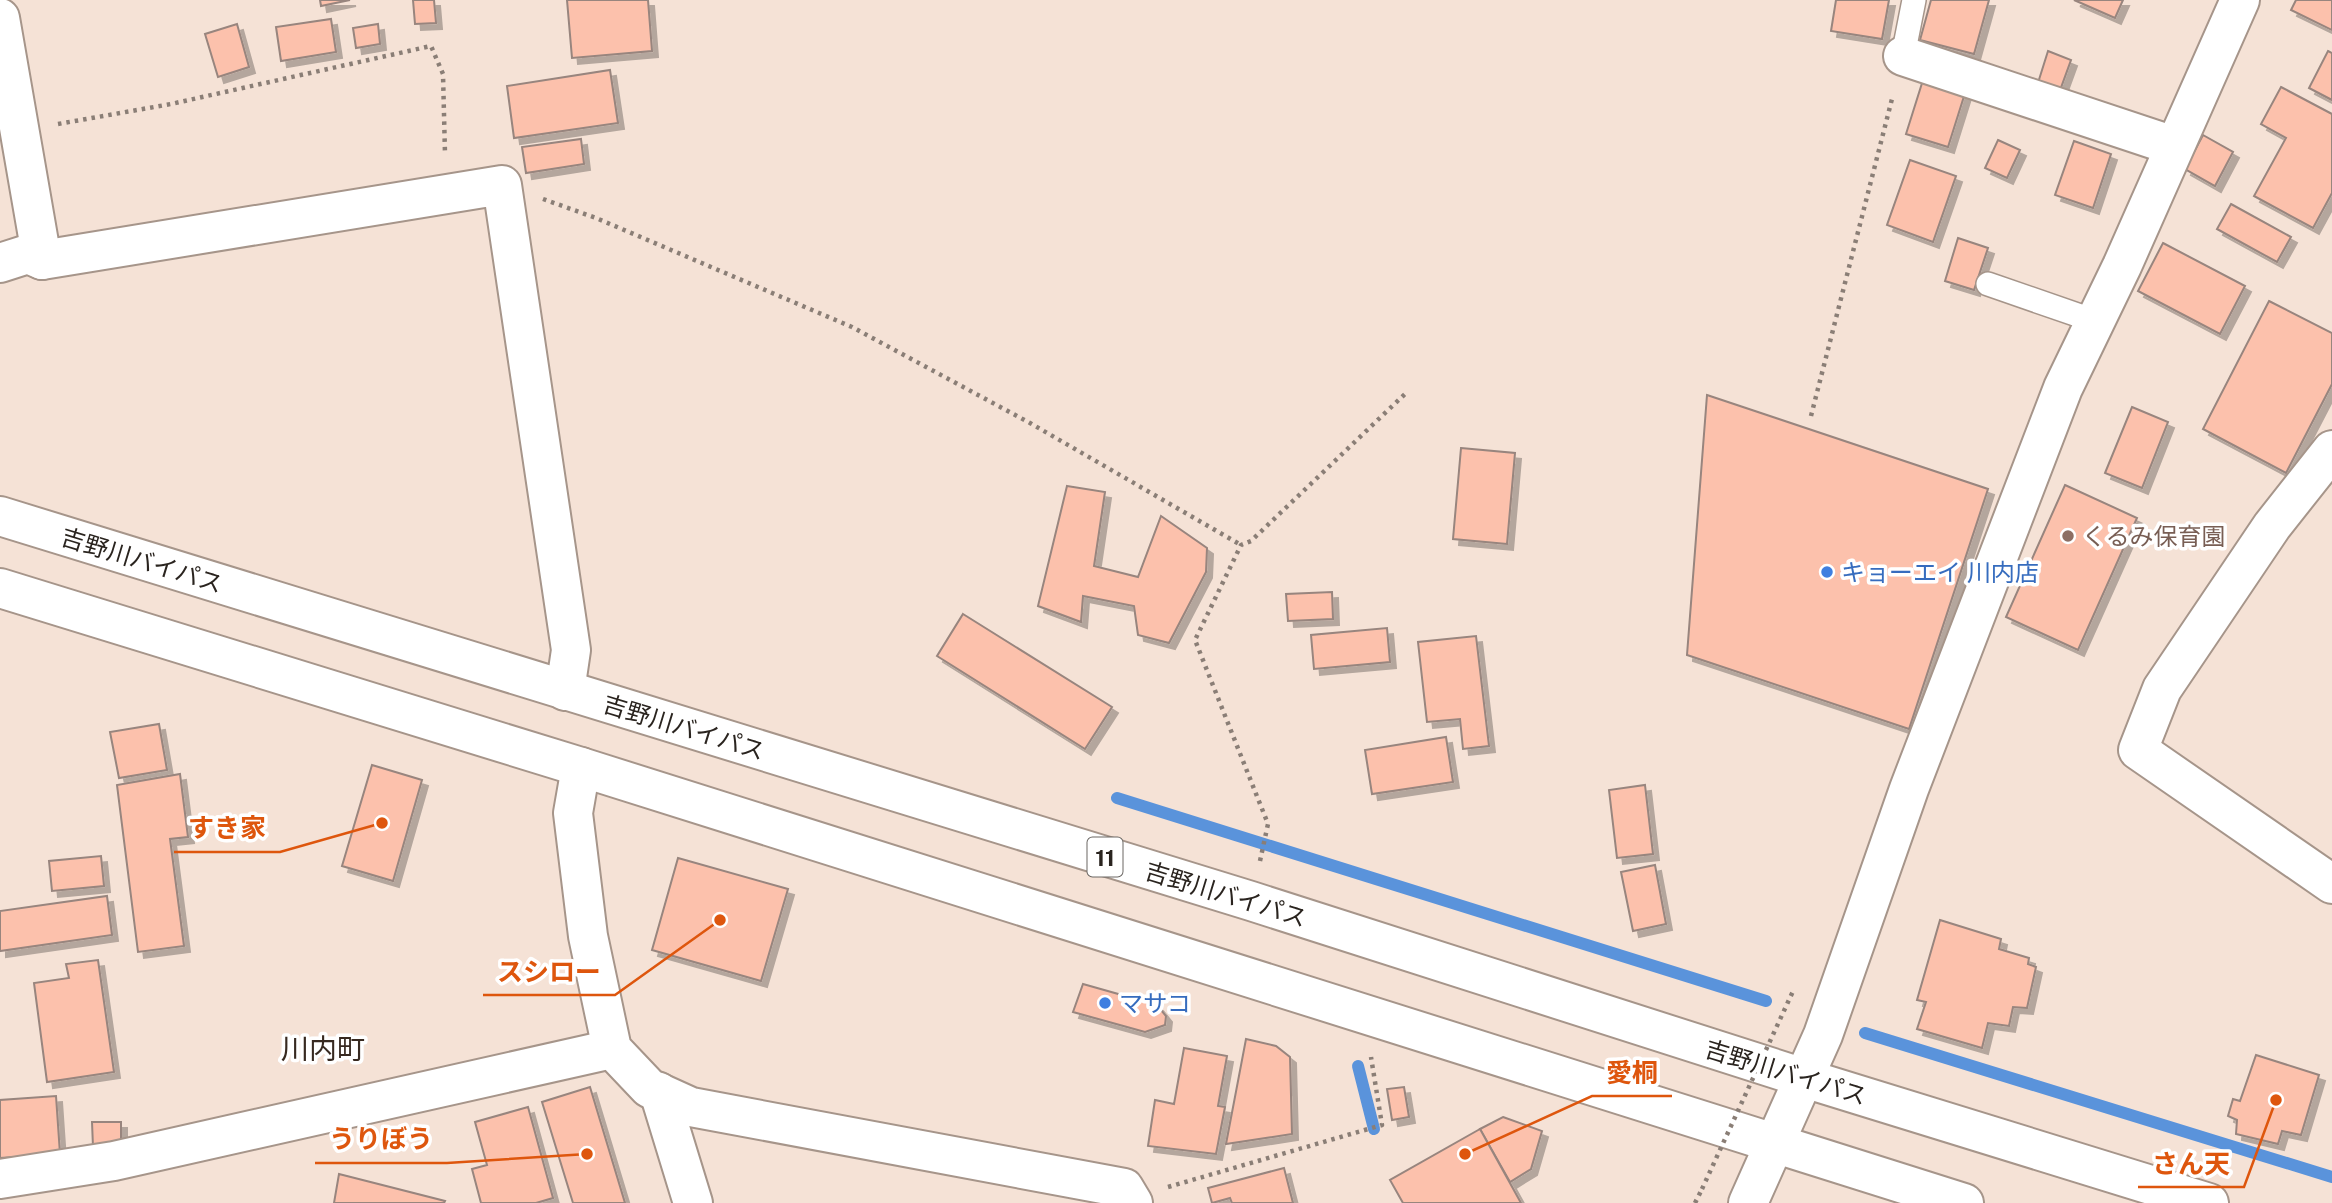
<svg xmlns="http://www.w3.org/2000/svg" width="2332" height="1203" font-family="'Public Sans','Noto Sans JP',sans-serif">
<defs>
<filter id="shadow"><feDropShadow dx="6" dy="6" stdDeviation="0" flood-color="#0004"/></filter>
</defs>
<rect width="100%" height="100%" fill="#f5e2d6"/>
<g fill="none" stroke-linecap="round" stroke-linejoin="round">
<!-- stream -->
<g stroke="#5a93db" stroke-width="12">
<polyline points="1117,798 1766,1001"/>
<polyline points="1865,1033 2332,1177"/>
<polyline points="1358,1066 1374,1129"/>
</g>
</g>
<!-- building -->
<g fill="#fcc1ac" stroke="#98857e" stroke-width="2" filter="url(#shadow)">
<polygon points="320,0 350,0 321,6"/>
<polygon points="413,0 434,0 436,23 415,24"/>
<polygon points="567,0 648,0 652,51 572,58"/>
<polygon points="1836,0 1889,0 1882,39 1831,31"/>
<polygon points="1931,0 1989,0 1974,54 1920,40"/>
<polygon points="2074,0 2123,0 2115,18"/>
<polygon points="2296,0 2332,0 2332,30 2291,10"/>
<polygon points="331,19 336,52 281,61 276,27"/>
<polygon points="237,24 249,67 218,77 205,34"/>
<polygon points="378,24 380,44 356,48 353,28"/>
<polygon points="2048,51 2071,60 2059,93 2037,86"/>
<polygon points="2328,51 2332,53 2332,100 2309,88"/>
<polygon points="610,70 618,123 514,138 507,86"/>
<polygon points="1923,80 1965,93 1948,147 1906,134"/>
<polygon points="2281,87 2332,114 2332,193 2313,228 2254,196 2286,138 2261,124"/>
<polygon points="2203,135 2233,152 2215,186 2185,169"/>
<polygon points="581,139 584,164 526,173 522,147"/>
<polygon points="1998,140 2020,150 2007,178 1985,168"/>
<polygon points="2074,141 2111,154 2093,208 2055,195"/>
<polygon points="1910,160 1956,176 1933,242 1887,225"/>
<polygon points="2231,204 2291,237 2277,262 2217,229"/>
<polygon points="1958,238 1988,248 1974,290 1945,281"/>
<polygon points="2163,243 2245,286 2220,334 2138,291"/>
<polygon points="2269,301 2332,333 2332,384 2286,473 2203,429"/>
<polygon points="1707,395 1988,489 1909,729 1687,655"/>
<polygon points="2132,407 2168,422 2142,488 2105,473"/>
<polygon points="1461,448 1515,453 1507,544 1453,539"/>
<polygon points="2065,485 2137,518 2078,650 2006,617"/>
<polygon points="1067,486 1105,492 1094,566 1138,577 1161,516 1207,548 1206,572 1169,643 1138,635 1134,606 1083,596 1081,622 1038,606"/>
<polygon points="1332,592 1333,619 1288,621 1286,594"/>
<polygon points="963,614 1112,707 1085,749 937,656"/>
<polygon points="1387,628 1390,662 1314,669 1311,635"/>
<polygon points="1476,636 1489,746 1463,749 1460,719 1427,722 1418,642"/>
<polygon points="159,724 167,770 119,778 110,732"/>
<polygon points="1446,737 1453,782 1372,794 1365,750"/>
<polygon points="372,765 422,780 393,881 342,866"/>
<polygon points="180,774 188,837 170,839 184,946 138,952 117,785"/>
<polygon points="1645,785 1653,854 1617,858 1609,790"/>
<polygon points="101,856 104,886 52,891 49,861"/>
<polygon points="678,858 788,889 761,981 652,950"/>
<polygon points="1655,865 1666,924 1633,931 1621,872"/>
<polygon points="107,896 112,935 0,951 0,911"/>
<polygon points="1940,920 2001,939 1999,949 2029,958 2028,964 2036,967 2027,1008 2013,1007 2009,1026 1988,1023 1982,1048 1917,1029 1926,1002 1917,1000"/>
<polygon points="98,960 114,1072 47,1082 34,983 69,978 66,964"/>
<polygon points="1083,984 1157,1005 1166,1016 1165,1025 1145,1032 1073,1012"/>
<polygon points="1246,1039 1276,1046 1290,1057 1292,1134 1226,1144"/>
<polygon points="1184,1048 1227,1056 1218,1106 1225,1107 1216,1154 1148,1146 1155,1100 1174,1104"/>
<polygon points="2256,1055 2319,1075 2301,1135 2282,1131 2278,1144 2236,1134 2237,1120 2228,1116 2233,1099 2240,1101"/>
<polygon points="590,1087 625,1203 573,1203 542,1102"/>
<polygon points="1404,1087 1409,1117 1392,1120 1387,1089"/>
<polygon points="56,1096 60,1154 0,1158 0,1100"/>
<polygon points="528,1107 553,1198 536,1203 481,1203 472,1169 487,1165 475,1122"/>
<polygon points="1503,1117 1542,1131 1531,1169 1510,1182 1480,1129"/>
<polygon points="92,1122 121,1122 121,1147 93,1147"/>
<polygon points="1480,1129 1521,1203 1403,1203 1390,1180"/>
<polygon points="1284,1168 1293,1203 1232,1203 1230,1198 1212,1203 1208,1188"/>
<polygon points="339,1174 445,1201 444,1203 334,1203"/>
</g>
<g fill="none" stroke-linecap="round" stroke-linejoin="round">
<defs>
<g id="service">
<polyline points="1903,56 1914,0"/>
<polyline points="1988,284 2095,321"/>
</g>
<g id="minor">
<polyline points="0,18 42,260"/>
<polyline points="1903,56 2174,146"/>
<polyline points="0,263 28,254 42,260 502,185 571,650 565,691"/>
<polyline points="2332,450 2272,526 2162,689 2138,750 2332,884"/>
<polyline points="659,1092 693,1203"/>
<polyline points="0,1179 114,1161 612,1049"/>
<polyline points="1748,1203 1823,1035 1909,789 2063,388 2122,266 2240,0"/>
</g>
<polyline id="tertiary" points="581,767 573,813 588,936 612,1049 649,1088 691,1107 1124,1188 1133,1203"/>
<g id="trunk">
<polyline points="0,516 1251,901 1804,1078 2209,1203"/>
<polyline points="0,588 581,767 1964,1203"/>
</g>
</defs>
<!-- service casing -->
<use href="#service" stroke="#a6958a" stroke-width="26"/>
<!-- minor casing -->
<use href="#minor" stroke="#a6958a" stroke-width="42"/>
<!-- tertiary casing -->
<use href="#tertiary" stroke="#a6958a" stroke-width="42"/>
<!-- trunk casing -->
<use href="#trunk" stroke="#a6958a" stroke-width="42"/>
<!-- path -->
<g stroke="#8a7e76" stroke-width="4.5" stroke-dasharray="3.5 5" stroke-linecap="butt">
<polyline points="58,124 171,104 431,46 443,74 445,154"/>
<polyline points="543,199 596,218 852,327 1030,423 1241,545"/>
<polyline points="1811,416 1893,95"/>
<polyline points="1260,861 1268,824 1195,640 1241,545 1251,541 1406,393"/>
<polyline points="1168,1187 1382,1125 1371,1057"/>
<polyline points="1695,1203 1702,1189"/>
</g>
<!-- service -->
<use href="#service" stroke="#fff" stroke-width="23"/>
<!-- minor -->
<use href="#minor" stroke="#fff" stroke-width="38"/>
<!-- tertiary -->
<use href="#tertiary" stroke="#fff" stroke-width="38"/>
<!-- trunk -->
<use href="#trunk" stroke="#fff" stroke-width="38"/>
<!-- path-bridge -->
<polyline stroke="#8a7e76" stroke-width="4.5" stroke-dasharray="3.5 5" stroke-linecap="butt" points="1702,1189 1794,989"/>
</g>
<!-- markers -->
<circle fill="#8d6e63" stroke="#fff" stroke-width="2.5" cx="2068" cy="536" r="7"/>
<g fill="#3f7fe0" stroke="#fff" stroke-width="2.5">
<circle cx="1827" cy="572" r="7"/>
<circle cx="1105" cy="1003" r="7"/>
</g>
<g text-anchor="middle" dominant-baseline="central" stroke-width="7" stroke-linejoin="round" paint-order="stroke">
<!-- shield labels -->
<rect fill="#fff" stroke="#6a6662" stroke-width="2" x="1087.5" y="837.5" width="35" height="39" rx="5"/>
<g font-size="23" font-weight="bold" fill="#2a241f">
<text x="1105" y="857">11</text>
</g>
<!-- education labels -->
<g font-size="24" fill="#785e54" stroke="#fff" text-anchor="start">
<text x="2082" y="536">くるみ保育園</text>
</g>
<!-- street labels -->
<g font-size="24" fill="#2a241f" stroke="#fff">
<text transform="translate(142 560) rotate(17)">吉野川バイパス</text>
<text transform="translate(684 727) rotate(17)">吉野川バイパス</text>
<text transform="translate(1226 894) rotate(17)">吉野川バイパス</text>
<text transform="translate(1786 1072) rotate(17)">吉野川バイパス</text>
</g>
<!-- shop labels -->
<g font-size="24" fill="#366cbe" stroke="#fff" text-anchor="start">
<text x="1841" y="572">キョーエイ 川内店</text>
<text x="1119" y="1003">マサコ</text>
</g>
<!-- quarter labels -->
<g font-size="28" fill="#372920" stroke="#fff">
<text x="323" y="1048">川内町</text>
</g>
</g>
<!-- callouts -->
<path fill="none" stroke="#de560d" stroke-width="2.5" d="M382 823L280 852H174M720 920L615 995H483M1465 1154L1592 1096H1672M587 1154L447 1163H315M2276 1100L2244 1187H2138"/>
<g fill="#de560d" stroke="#fff" stroke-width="2.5">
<circle cx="382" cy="823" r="7"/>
<circle cx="720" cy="920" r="7"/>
<circle cx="1465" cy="1154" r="7"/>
<circle cx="587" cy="1154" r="7"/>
<circle cx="2276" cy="1100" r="7"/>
</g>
<g font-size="26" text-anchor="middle" font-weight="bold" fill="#de560d" stroke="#fff" stroke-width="7" stroke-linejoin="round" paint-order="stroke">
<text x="227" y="837">すき家</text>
<text x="549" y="981">スシロー</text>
<text x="1632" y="1082">愛桐</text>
<text x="381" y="1148">うりぼう</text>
<text x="2191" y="1173">さん天</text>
</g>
</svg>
